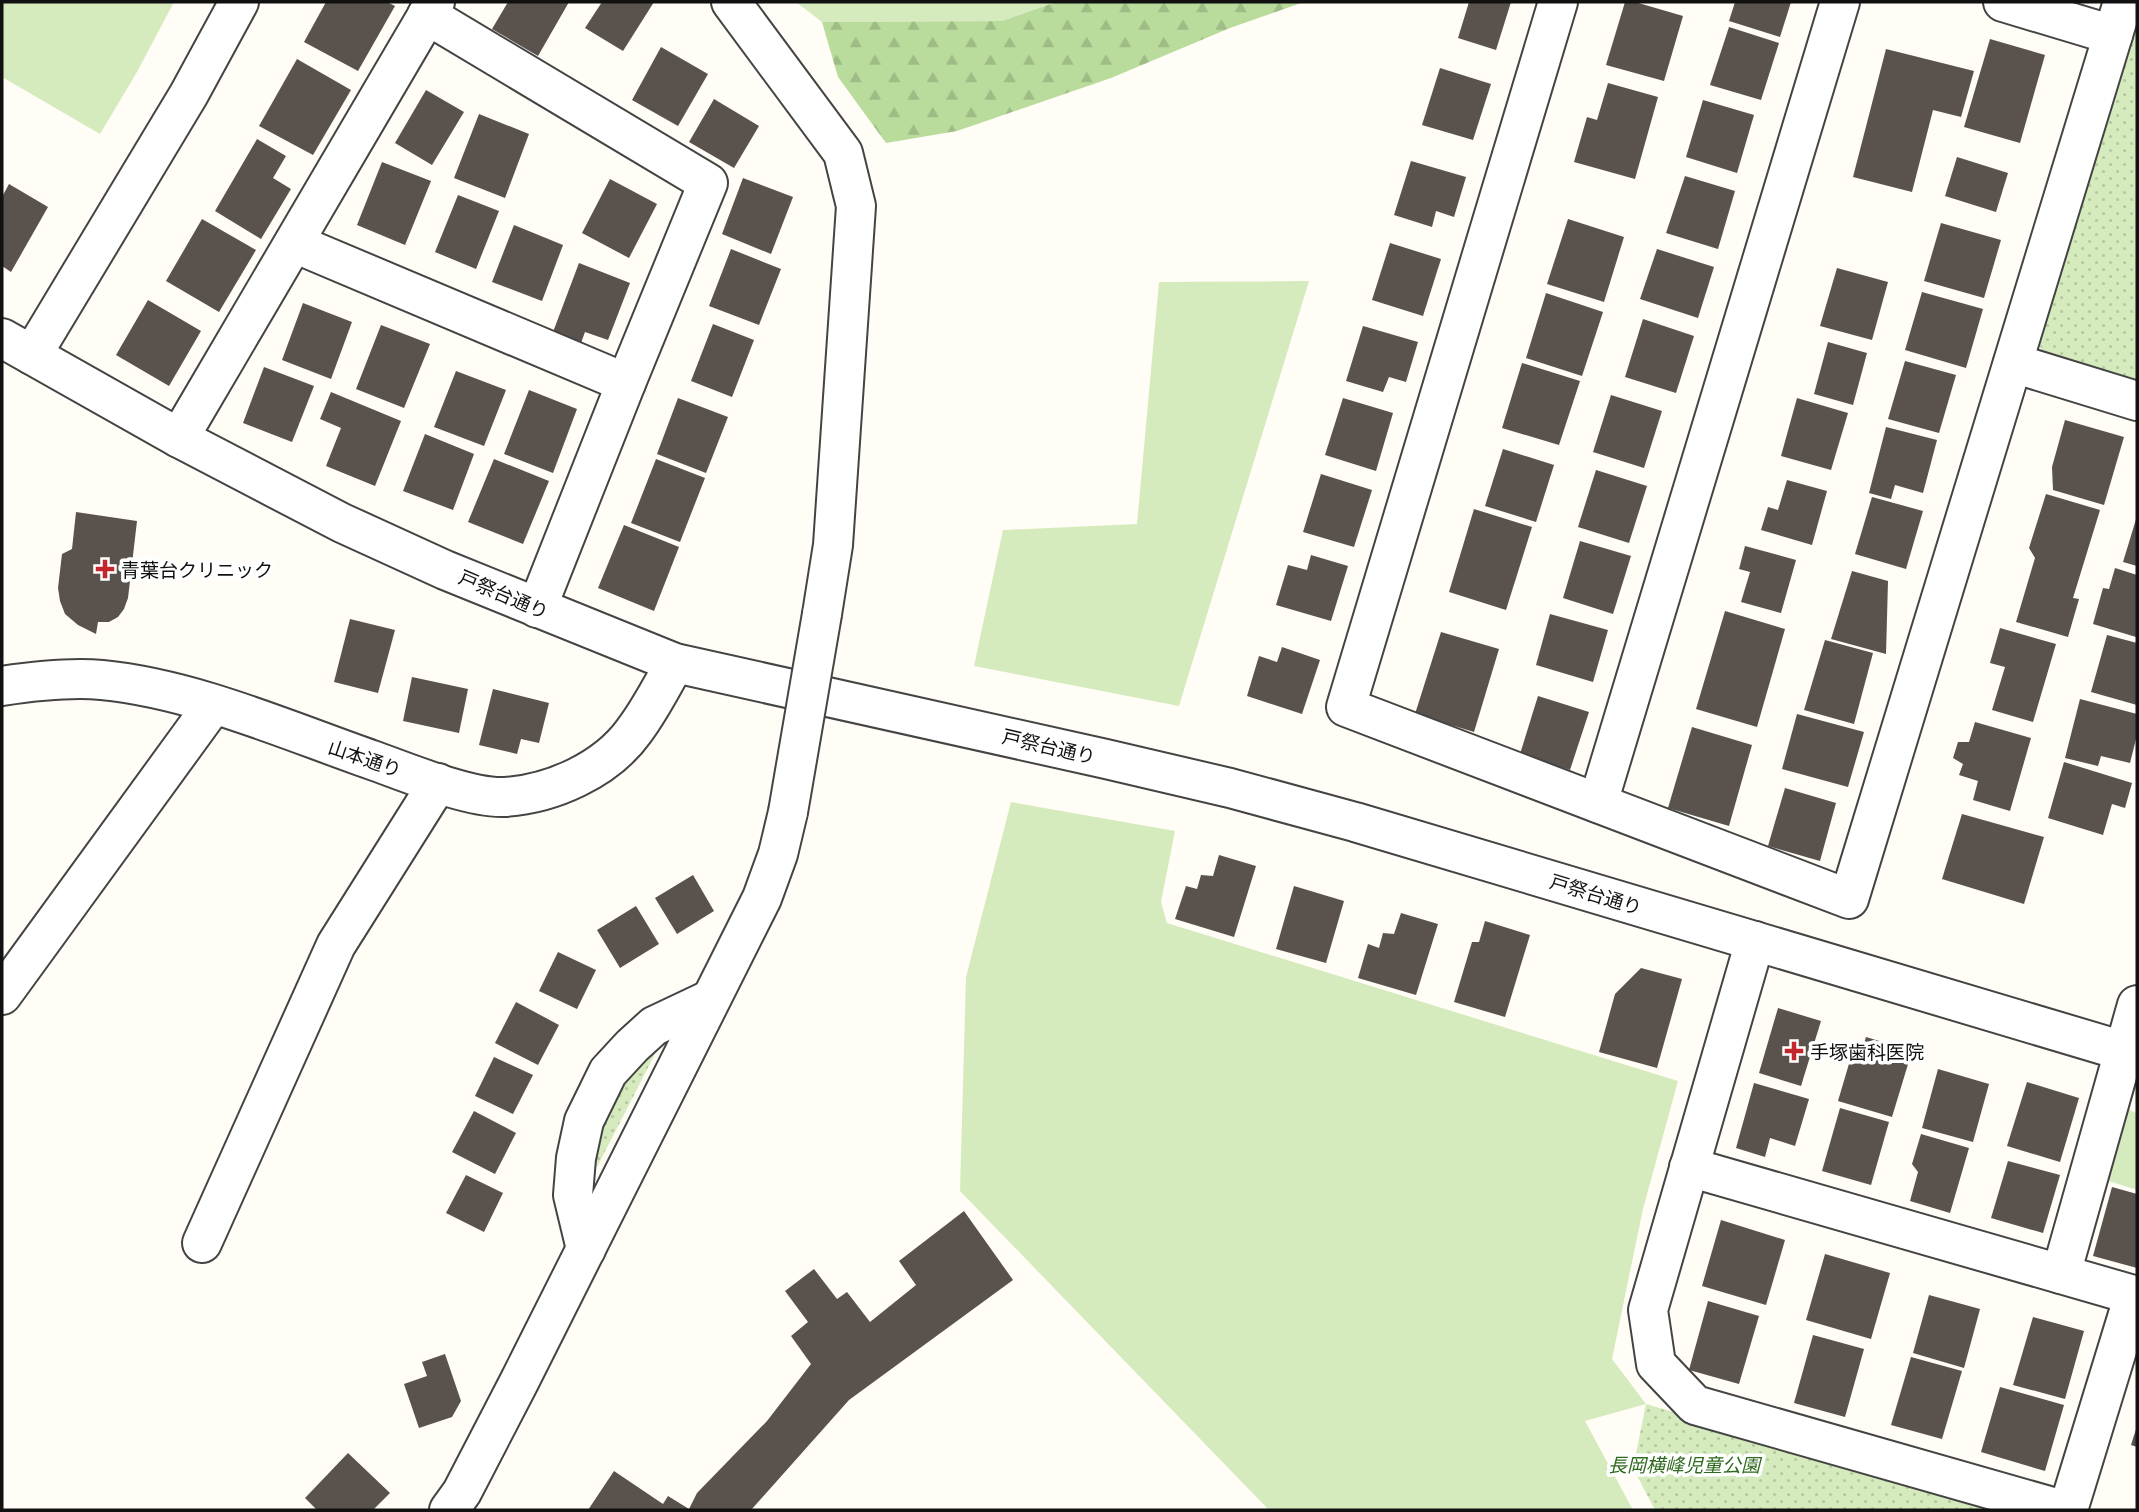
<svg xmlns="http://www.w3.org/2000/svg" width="2139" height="1512" font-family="'PT Serif','Noto Sans JP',serif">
<defs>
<pattern id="forest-firs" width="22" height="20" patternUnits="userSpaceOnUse" patternTransform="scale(1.75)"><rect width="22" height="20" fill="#b9dc9c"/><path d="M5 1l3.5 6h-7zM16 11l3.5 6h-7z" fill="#9ebc85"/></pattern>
<pattern id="park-dots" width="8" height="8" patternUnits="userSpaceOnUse" patternTransform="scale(1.75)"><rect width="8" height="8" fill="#d5ebbd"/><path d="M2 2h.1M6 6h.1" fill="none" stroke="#b6c8a1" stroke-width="1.8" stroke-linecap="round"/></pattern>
</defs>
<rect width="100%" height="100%" fill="#fffdf5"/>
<!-- grass -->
<g fill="#d5ebbd">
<polygon points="2,2 174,2 137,72 100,134 2,77"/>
<polygon points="796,2 1056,2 1002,21 822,22"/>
<polygon points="1309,281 1179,706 974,666 1003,530 1137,524 1159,282"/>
<polygon points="1011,802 1175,831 1161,902 1167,923 1678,1081 1643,1209 1612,1359 1646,1404 1585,1421 1633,1510 1269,1510 960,1191 966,977"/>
<polygon points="2119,1106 2137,1113 2137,1190 2074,1170"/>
</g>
<!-- forest -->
<polygon fill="url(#forest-firs)" points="1056,2 1304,2 1230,28 1111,78 957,131 886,143 838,77 822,22 1002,21"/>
<!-- park -->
<g fill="url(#park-dots)">
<polygon points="2137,9 2137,389 2044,362 2039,341"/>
<polygon points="650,1051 655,1054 597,1167 594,1165 604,1119 617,1090"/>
<polygon points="1646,1404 2006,1510 1655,1510 1633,1468"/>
</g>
<!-- building -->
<g fill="#5a524d">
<polygon points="326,2 387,2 395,6 358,71 304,42"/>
<polygon points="508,2 569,2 538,56 492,29"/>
<polygon points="602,2 654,2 623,51 585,28"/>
<polygon points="1469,2 1511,2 1496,50 1458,38"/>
<polygon points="1625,2 1635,2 1683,16 1664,81 1606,65"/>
<polygon points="1735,2 1791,2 1780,37 1729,21"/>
<polygon points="1729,27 1779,43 1761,100 1710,85"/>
<polygon points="1990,39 2045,55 2020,143 1964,127"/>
<polygon points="661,47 708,74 678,126 632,100"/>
<polygon points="1886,49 1974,71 1961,117 1933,110 1912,192 1853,177"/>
<polygon points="297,59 351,90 313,155 259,126"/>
<polygon points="1440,68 1491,84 1473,140 1422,125"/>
<polygon points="1608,83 1658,97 1635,179 1574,162 1587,117 1597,120"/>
<polygon points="426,90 464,112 432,165 395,143"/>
<polygon points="714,99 759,126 734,168 689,142"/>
<polygon points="1703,100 1754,115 1737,173 1686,157"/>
<polygon points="479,114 529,134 505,198 454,178"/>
<polygon points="257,139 286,156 273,178 291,189 261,239 215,211"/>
<polygon points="1957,157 2008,173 1996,212 1945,196"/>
<polygon points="1411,161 1466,177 1454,217 1436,211 1432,227 1394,215"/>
<polygon points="382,162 431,181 405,245 357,225"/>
<polygon points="1685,176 1735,191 1718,249 1666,233"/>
<polygon points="743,178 793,197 771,254 722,234"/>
<polygon points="610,179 657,204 629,258 582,233"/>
<polygon points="9,184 48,207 11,272 2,266 2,197"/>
<polygon points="458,195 499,211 476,269 435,252"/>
<polygon points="202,219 256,250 219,312 166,281"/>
<polygon points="1568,219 1624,237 1604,302 1547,284"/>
<polygon points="1941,223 2001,240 1984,298 1924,281"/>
<polygon points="514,225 563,245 542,301 492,282"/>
<polygon points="1390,243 1441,259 1423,316 1372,300"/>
<polygon points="731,249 781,269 759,325 709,306"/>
<polygon points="1657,249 1714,267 1698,318 1640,299"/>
<polygon points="579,263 630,283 608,340 585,332 581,343 553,332"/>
<polygon points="1837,268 1888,282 1872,340 1820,326"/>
<polygon points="1922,292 1983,309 1966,368 1905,350"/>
<polygon points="1546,293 1603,312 1582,376 1526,358"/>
<polygon points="148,300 201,331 169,386 116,355"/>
<polygon points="303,303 352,322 331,379 282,360"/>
<polygon points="1643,319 1694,336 1676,393 1625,377"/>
<polygon points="713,324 754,340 732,397 691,381"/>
<polygon points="381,325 430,344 404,408 356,389"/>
<polygon points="1363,326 1418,342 1406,382 1389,377 1383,392 1346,381"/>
<polygon points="1828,342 1867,353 1853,405 1814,394"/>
<polygon points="1905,361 1956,375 1939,433 1888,419"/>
<polygon points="1522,363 1580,381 1559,445 1502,428"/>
<polygon points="264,367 314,386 292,442 243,423"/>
<polygon points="456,371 506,390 484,446 434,427"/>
<polygon points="529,390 577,409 553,473 504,454"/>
<polygon points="331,392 401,421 375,486 326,466 341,428 320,419"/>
<polygon points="1611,395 1662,411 1644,468 1593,452"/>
<polygon points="678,398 728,417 706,473 657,454"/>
<polygon points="1343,398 1393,413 1376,471 1325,455"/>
<polygon points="1797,398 1848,413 1831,470 1781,456"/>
<polygon points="2065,420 2124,437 2104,505 2053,490 2052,467"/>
<polygon points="1886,427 1937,440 1923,493 1895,485 1891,499 1869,493"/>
<polygon points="425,434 474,454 453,510 403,491"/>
<polygon points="1503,449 1554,465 1536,522 1485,506"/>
<polygon points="494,459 549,481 523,544 468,522"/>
<polygon points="656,459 705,478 680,542 631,523"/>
<polygon points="1596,470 1647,486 1629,543 1578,527"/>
<polygon points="1321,474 1372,490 1354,547 1303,532"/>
<polygon points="1787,480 1827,491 1812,545 1761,530 1768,507 1778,510"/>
<polygon points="2046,494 2100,510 2073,598 2079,599 2068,637 2016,622 2035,558 2029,548"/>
<polygon points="1872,497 1923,511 1906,569 1855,554"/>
<polygon points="1474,509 1532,527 1506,610 1449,592"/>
<polygon points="76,512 137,521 128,598 124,609 118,617 109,622 98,622 96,634 78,625 65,614 60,601 58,588 62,554 72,549"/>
<polygon points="2137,516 2137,566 2123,562"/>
<polygon points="624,525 679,547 654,611 598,588"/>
<polygon points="1580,541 1631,556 1613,614 1563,598"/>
<polygon points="1745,546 1796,560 1781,613 1741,602 1750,572 1739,569"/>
<polygon points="1311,555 1348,566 1331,621 1276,605 1288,565 1307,570"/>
<polygon points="2115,568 2137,575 2136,637 2093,624 2103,588 2109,589"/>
<polygon points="1852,571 1888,581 1886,654 1831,639"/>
<polygon points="1725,611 1785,629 1757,727 1696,709"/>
<polygon points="1550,614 1608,630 1593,682 1536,665"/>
<polygon points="350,619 395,630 378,693 334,682"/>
<polygon points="2000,628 2056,644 2033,722 1992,710 2005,667 1990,663"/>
<polygon points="1441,632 1499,649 1474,732 1415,714"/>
<polygon points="2107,635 2137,643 2137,705 2091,692"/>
<polygon points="1825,640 1873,653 1854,724 1804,710"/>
<polygon points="1282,647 1320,660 1302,714 1247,696 1259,656 1277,662"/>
<polygon points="412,677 468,689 459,733 403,721"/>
<polygon points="493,689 549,703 539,743 521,739 517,754 479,745"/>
<polygon points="1538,696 1589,712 1570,770 1520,754"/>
<polygon points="2080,699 2137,714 2137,735 2130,763 2101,756 2098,766 2065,758"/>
<polygon points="1797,714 1864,732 1848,787 1782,769"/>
<polygon points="1975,722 2031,738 2010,811 1973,800 1978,781 1959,775 1963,764 1953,758 1958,742 1969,742"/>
<polygon points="1692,727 1752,745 1729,826 1668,808"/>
<polygon points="2064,762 2132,783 2125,808 2112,804 2103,835 2048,818"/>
<polygon points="1785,788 1836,803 1820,861 1768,846"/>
<polygon points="1962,814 2044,837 2024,904 1942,879"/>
<polygon points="1219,855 1256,866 1234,937 1175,919 1186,886 1197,889 1201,875 1213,876"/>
<polygon points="693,875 714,911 677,934 655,898"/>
<polygon points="1294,886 1344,901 1326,963 1276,949"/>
<polygon points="636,906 659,944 620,968 597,930"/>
<polygon points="1401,913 1438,924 1416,995 1358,978 1368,944 1379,948 1383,933 1394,934"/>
<polygon points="1485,921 1530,935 1505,1017 1454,1002 1472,942 1479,942"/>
<polygon points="558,952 596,970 577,1009 539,991"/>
<polygon points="1641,968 1682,979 1657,1068 1599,1052 1615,994"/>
<polygon points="516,1002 559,1025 538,1065 495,1043"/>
<polygon points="1778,1008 1821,1021 1801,1086 1759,1073"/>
<polygon points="1866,1037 1912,1051 1892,1117 1838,1101 1851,1057 1859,1059"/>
<polygon points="494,1057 533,1075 513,1114 475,1096"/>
<polygon points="1938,1069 1989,1084 1973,1142 1922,1128"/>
<polygon points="2027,1082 2079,1098 2060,1162 2007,1146"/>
<polygon points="1754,1083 1809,1099 1795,1146 1770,1138 1765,1157 1736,1148"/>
<polygon points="1840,1108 1889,1122 1871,1185 1822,1171"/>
<polygon points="474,1111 516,1133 495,1174 452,1152"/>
<polygon points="1921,1134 1969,1148 1950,1213 1910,1201 1918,1172 1912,1164"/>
<polygon points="2008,1161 2060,1175 2043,1233 1991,1218"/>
<polygon points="466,1175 503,1193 484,1232 446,1213"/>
<polygon points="2112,1187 2137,1194 2137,1268 2093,1256"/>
<polygon points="964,1211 1013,1280 849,1400 751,1510 588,1510 614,1471 663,1504 668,1496 689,1509 697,1493 767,1421 811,1364 791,1336 808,1322 785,1291 814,1269 837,1299 847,1292 870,1322 916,1285 899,1261"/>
<polygon points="1721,1220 1785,1240 1766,1305 1702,1286"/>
<polygon points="1825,1254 1890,1273 1871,1339 1806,1320"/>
<polygon points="1929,1295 1980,1309 1964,1368 1913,1353"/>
<polygon points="1708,1301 1759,1316 1739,1384 1689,1370"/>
<polygon points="2033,1317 2084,1331 2065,1399 2013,1385"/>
<polygon points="1813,1335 1864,1349 1845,1417 1794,1403"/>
<polygon points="445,1354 461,1401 452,1417 419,1428 404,1384 427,1376 422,1362"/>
<polygon points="1911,1357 1962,1371 1942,1439 1891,1425"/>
<polygon points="2000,1387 2064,1405 2045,1471 1981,1452"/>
<polygon points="2137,1426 2137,1447 2131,1445"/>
<polygon points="348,1453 390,1493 373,1510 317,1510 305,1498"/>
</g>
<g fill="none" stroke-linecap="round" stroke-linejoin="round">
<defs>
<g id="minor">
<polyline points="1558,2 1346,707 1849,899 2123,2"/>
<polyline points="2003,2 2113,35"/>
<polyline points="427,15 708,183 626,383 537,608"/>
<polyline points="294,243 626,383"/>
<polyline points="2013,363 2137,401"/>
<polyline points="179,438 435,2"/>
<polyline points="1598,803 1840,2"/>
<polyline points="1755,941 1648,1310 1656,1364 1695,1405 2063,1510"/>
<polyline points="2,995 213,705"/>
<polyline points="1689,1167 2137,1296"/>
<polyline points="202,1243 336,945 438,783"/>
<polyline points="586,1249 573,1195 576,1158 584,1121 608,1072 632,1046 654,1026 709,1000"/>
<polyline points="2061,1274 2137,1005"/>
<polyline points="2068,1510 2134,1295"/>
</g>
<g id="tertiary">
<polyline points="731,2 843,153 856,206 833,545 822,614"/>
<polyline points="2,338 179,438 342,523 445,570 675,663 1106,759 1230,788 1355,822 2137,1055"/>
<polyline points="32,355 189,94 239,2"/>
<path d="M2,686C35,681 69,677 102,680C194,689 286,730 372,760C406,772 470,799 505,797C552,794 606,770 634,731C650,710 662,686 675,663"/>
<polyline points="449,1510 462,1492 519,1382 762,898 778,854 788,812"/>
</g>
</defs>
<!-- minor casing -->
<use href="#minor" stroke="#444" stroke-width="42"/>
<!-- tertiary casing -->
<use href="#tertiary" stroke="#444" stroke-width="42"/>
<!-- minor -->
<use href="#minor" stroke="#fff" stroke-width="38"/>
<!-- tertiary -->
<use href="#tertiary" stroke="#fff" stroke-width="38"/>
<defs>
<polyline id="tertiary-bridge" points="788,812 822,614"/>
</defs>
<!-- tertiary-bridge casing -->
<use href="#tertiary-bridge" stroke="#444" stroke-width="42" stroke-linecap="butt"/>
<!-- tertiary-bridge -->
<use href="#tertiary-bridge" stroke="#fff" stroke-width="38"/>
</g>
<!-- markers -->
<g fill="#c4262e" stroke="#fff" stroke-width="2.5">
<path d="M101.5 558.5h7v7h7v7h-7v7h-7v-7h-7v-7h7z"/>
<path d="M1790.5 1040.5h7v7h7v7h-7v7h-7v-7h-7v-7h7z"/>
</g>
<g text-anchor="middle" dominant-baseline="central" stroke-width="7" stroke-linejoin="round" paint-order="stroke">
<!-- poi labels -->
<g font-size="19" fill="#111" stroke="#fff" text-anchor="start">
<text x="121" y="569">青葉台クリニック</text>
<text x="1810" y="1051">手塚歯科医院</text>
</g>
<!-- street labels -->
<g font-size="19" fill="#111" stroke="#fff">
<text transform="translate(504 594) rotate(23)">戸祭台通り</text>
<text transform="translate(1049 746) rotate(13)">戸祭台通り</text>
<text transform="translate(365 758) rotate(19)">山本通り</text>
<text transform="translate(1596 894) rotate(17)">戸祭台通り</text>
</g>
<!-- park labels -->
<g font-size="19" font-style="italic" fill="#2f6b1f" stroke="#fff">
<text x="1684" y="1464">長岡横峰児童公園</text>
</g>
</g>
<!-- border -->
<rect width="2139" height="1512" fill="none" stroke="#111111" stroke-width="7"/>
</svg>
